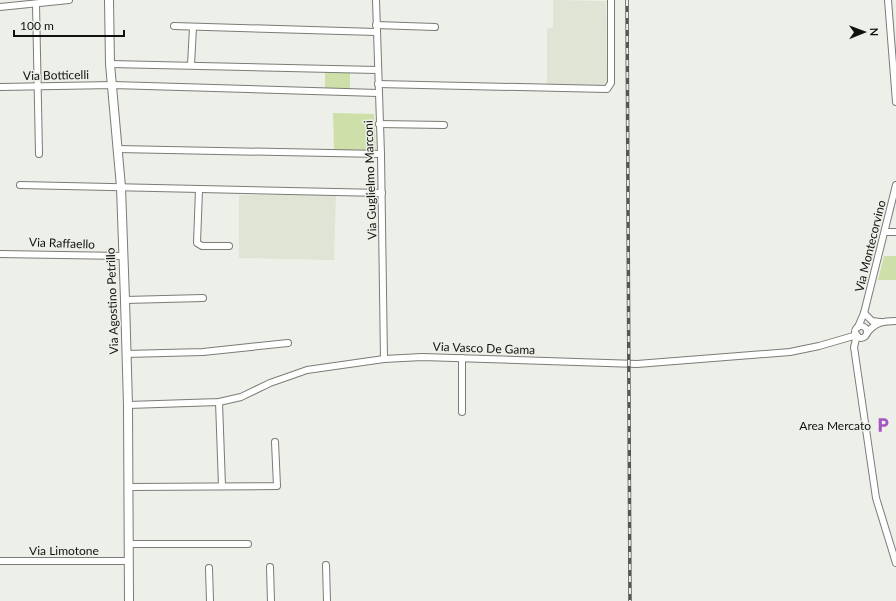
<svg xmlns="http://www.w3.org/2000/svg" width="896" height="601" font-family="Lato,sans-serif">
<rect width="100%" height="100%" fill="#edf0e8"/>
<!-- built -->
<g fill="#dfe4d5">
<polygon points="553,0 606,1 607,83 603,87 547,86 547,28 553,28"/>
<polygon points="239,195 336,195 334,260 239,258"/>
</g>
<!-- green -->
<g fill="#cedfa9">
<polygon points="325,72 350,73 350,90 325,89"/>
<polygon points="333,113 374,114 376,153 334,151"/>
<polygon points="884,256 896,256 896,280 878,280"/>
</g>
<g fill="none" stroke-linecap="round" stroke-linejoin="round">
<defs>
<g id="minor">
<polyline points="376,0 381,154 384,359"/>
<polyline points="888,0 896,102"/>
<polyline points="36,4 39,154"/>
<polyline points="0,7 69,0"/>
<polyline points="376,25 435,27"/>
<polyline points="174,26 376,32"/>
<polyline points="110,64 377,70"/>
<polyline points="191,65 193,27"/>
<polyline points="378,84 607,89 611,83 611,0"/>
<polyline points="0,87 113,85 378,93"/>
<polyline points="379,124 444,125"/>
<polyline points="117,149 381,154"/>
<polyline points="20,185 382,193"/>
<polyline points="199,190 197,243 202,246 229,246"/>
<polyline points="885,232 896,232"/>
<polyline points="0,254 123,256"/>
<polyline points="125,300 203,298"/>
<polyline points="864,313 872,321 880,322"/>
<circle cx="861" cy="332" r="6"/>
<polyline points="858,327 864,313 896,185"/>
<path d="M867,333C875,322 884,321 896,321"/>
<polyline points="126,354 203,352 288,343"/>
<polyline points="462,358 462,412"/>
<polyline points="219,402 222,486"/>
<polyline points="128,405 219,402 241,397 270,383 307,370 384,359 422,357 637,364 790,352 819,346 857,335 854,347 876,498 896,563"/>
<polyline points="128,487 277,486 275,442"/>
<polyline points="129,544 248,544"/>
<polyline points="0,561 129,561"/>
<polyline points="326,565 327,601"/>
<polyline points="270,567 271,601"/>
<polyline points="209,568 210,601"/>
</g>
<polyline id="tertiary" points="109,0 110,64 121,187 125,300 128,405 129,601"/>
</defs>
<!-- minor casing -->
<use href="#minor" stroke="#7a7c76" stroke-width="8"/>
<!-- tertiary casing -->
<use href="#tertiary" stroke="#7a7c76" stroke-width="10"/>
<!-- minor -->
<use href="#minor" stroke="#fff" stroke-width="6"/>
<!-- tertiary -->
<use href="#tertiary" stroke="#fff" stroke-width="8"/>
<defs>
<polyline id="rail" points="627,0 630,601"/>
</defs>
<!-- rail casing -->
<use href="#rail" stroke="#555753" stroke-width="3.5"/>
<!-- rail -->
<use href="#rail" stroke="#edf0e8" stroke-width="2" stroke-dasharray="6" stroke-linecap="butt"/>
</g>
<!-- icons -->
<defs>
<symbol id="parking-bare" viewBox="-9 -9 18 18"><path d="M-3.5-5.5H1a3.5 3.5 0 0 1 0 7H-1V5.5H-3.5ZM-1-3.4V-.6H.8a1.4 1.4 0 0 0 0-2.8Z" fill="#a554c4" stroke="#edf0e8" stroke-width="2.5" paint-order="stroke"/></symbol>
</defs>
<g fill-rule="evenodd">
<use href="#parking-bare" x="872" y="414" width="22" height="22"/>
</g>
<g text-anchor="middle" dominant-baseline="central" stroke-width="3" stroke-linejoin="round" paint-order="stroke">
<!-- street labels -->
<g font-size="12" fill="#111210" stroke="#edf0e8">
<text transform="translate(56 75) rotate(-1)">Via Botticelli</text>
<text transform="translate(370 180) rotate(-92)">Via Guglielmo Marconi</text>
<text transform="translate(62 243) rotate(2)">Via Raffaello</text>
<text transform="translate(870 246) rotate(-76)">Via Montecorvino</text>
<text transform="translate(112 301) rotate(-92)">Via Agostino Petrillo</text>
<text transform="translate(484 348) rotate(2)">Via Vasco De Gama</text>
<text x="64" y="550">Via Limotone</text>
</g>
<!-- poi labels -->
<g font-size="12" fill="#111210" stroke="#edf0e8" text-anchor="end">
<text x="871" y="425">Area Mercato</text>
</g>
</g>
<!-- north arrow -->
<g transform="translate(864 32) rotate(89)" stroke="#edf0e8" stroke-width="3" paint-order="stroke">
<path d="M0-3L7 15L0 10L-7 15Z" fill="#111210"/>
<text y="-6" font-size="11" font-weight="bold" text-anchor="middle" fill="#111210">N</text>
</g>
<!-- scale -->
<path d="M14 30v6h110v-6" fill="none" stroke="#111210" stroke-width="2"/>
<text x="20" y="30" font-size="12" fill="#111210" stroke="#edf0e8" stroke-width="3" paint-order="stroke">100 m</text>
</svg>
